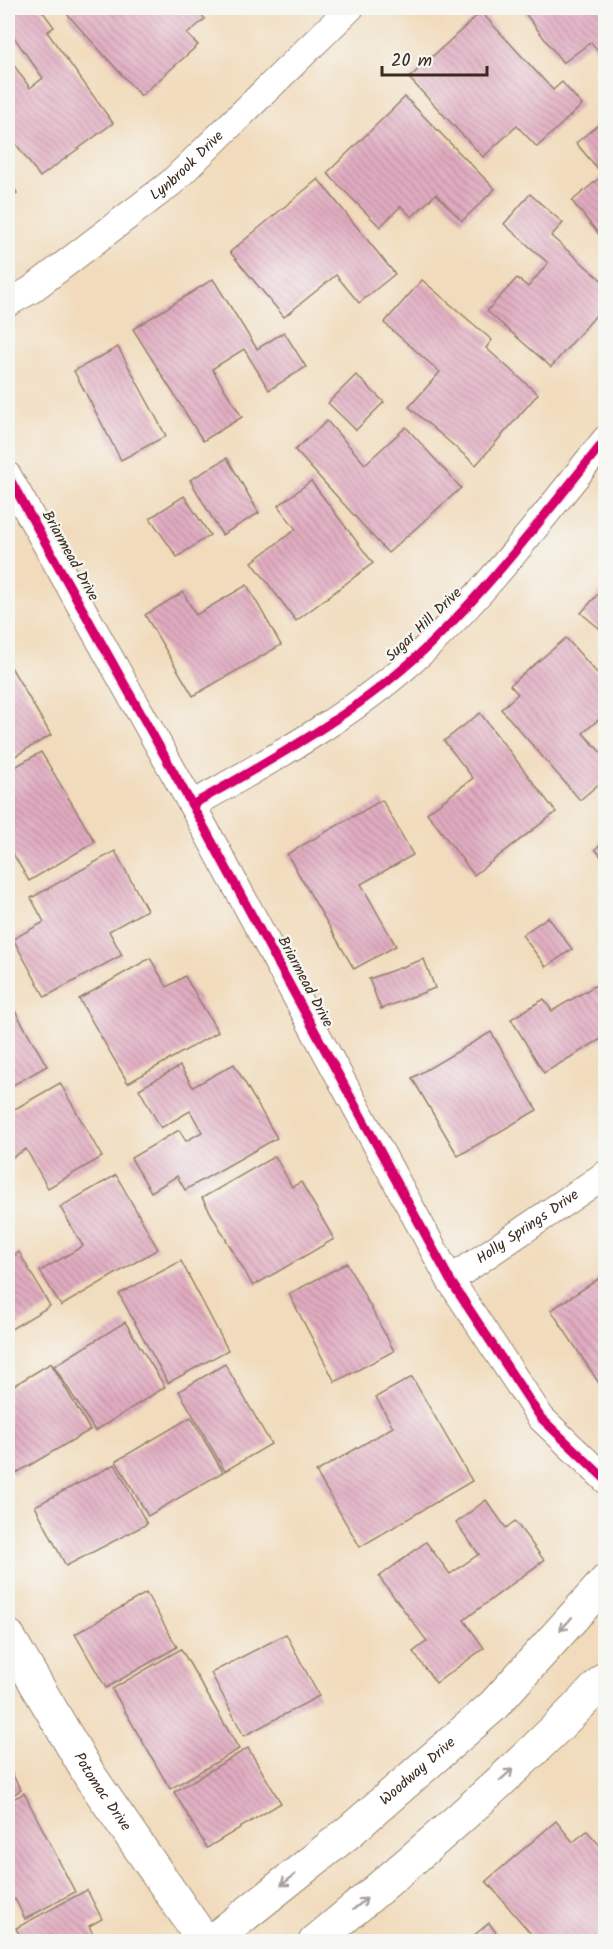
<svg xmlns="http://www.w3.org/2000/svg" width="613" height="1949" font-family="Kalam,sans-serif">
<defs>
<pattern id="building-back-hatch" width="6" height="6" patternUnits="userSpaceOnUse" patternTransform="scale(1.5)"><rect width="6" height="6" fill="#e1acc1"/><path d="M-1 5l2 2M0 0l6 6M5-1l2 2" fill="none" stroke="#b88c9c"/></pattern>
</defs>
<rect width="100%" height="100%" fill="#f6f6f2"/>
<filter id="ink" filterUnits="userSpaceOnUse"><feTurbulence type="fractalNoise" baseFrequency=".0167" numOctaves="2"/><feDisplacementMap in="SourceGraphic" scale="12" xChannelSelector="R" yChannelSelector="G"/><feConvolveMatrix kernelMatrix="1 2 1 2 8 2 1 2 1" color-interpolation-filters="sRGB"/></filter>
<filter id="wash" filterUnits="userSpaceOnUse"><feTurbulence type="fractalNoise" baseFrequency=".008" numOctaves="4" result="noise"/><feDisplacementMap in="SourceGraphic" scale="24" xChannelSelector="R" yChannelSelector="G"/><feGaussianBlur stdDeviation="1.35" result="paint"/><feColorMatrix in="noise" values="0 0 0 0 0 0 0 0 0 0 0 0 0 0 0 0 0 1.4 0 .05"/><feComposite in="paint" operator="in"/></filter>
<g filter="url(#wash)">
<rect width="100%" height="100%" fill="#f1dbbc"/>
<g id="blocks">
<!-- building -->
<g fill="url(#building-back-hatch)">
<polygon points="8,8 40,8 54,27 47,32 113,123 40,177 8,133 8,57 30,88 43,78 8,29"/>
<polygon points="76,8 195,8 205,19 187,34 198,45 141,96 68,15"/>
<polygon points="521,8 606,8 606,61 591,42 563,63"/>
<polygon points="481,12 553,90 562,82 582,105 537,147 517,126 483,157 409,78"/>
<polygon points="405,97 495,189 462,221 436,194 412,217 401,206 380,227 327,173"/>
<polygon points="606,118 606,243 572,201 603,175 576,143"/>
<polygon points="8,177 17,193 8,199"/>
<polygon points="318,179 395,274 359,303 336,275 284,317 230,252"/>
<polygon points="530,194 563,223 551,236 606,284 606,304 551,367 487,311 517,278 528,287 548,263 504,224"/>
<polygon points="213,279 257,349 284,332 306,367 269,390 244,349 212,369 242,417 203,441 133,329"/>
<polygon points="422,280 492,340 486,348 538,394 476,465 409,407 440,372 384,323"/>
<polygon points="118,347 166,436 121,460 74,371"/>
<polygon points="356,375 384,402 356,430 328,403"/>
<polygon points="327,421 365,464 406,427 461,488 388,553 295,450"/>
<polygon points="227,458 259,513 222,535 190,480"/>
<polygon points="311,481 373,563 296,621 252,562 296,529 278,506"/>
<polygon points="184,496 210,535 177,557 150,518"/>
<polygon points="247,585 281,645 193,696 145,615 183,592 196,615"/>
<polygon points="606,585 606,634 581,613"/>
<polygon points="566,638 606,683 606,713 583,733 606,758 606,778 580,800 501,709 518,694 510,685"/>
<polygon points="8,662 51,735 12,758 8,750"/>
<polygon points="480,713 556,812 474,875 427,813 473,778 444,741"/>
<polygon points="41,752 95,842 29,881 8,845 8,771"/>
<polygon points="382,800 413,855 361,884 396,946 354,969 287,854"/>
<polygon points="606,840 606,862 595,849"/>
<polygon points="115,851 147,910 109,931 122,955 45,997 13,939 44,922 31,898"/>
<polygon points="548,917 572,949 546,967 522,935"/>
<polygon points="150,958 167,987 185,976 218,1032 128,1083 79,999"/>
<polygon points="424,959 435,988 381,1009 369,979"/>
<polygon points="596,985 606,1002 606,1036 544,1073 511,1019 544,999 552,1011"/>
<polygon points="8,999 47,1066 8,1088"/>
<polygon points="491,1032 537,1110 458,1156 412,1078"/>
<polygon points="234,1064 277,1138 185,1190 177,1176 151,1192 131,1158 179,1130 186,1141 202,1132 190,1111 161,1128 139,1089 180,1066 193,1087"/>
<polygon points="60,1083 102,1157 48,1188 26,1149 8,1160 8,1113"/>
<polygon points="275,1156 292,1187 301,1182 334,1239 253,1286 202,1198"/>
<polygon points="116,1175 158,1249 61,1306 40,1271 83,1246 60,1207"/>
<polygon points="19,1252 50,1306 8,1331 8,1259"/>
<polygon points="181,1261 228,1350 168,1383 119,1294"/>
<polygon points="347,1263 394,1351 335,1382 289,1294"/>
<polygon points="606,1274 606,1394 551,1310"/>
<polygon points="125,1322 165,1387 95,1431 54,1366"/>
<polygon points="51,1363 90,1430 13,1475 8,1467 8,1389"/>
<polygon points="225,1364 271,1444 225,1471 179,1391"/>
<polygon points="412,1377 472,1481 360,1547 316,1472 393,1427 376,1397"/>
<polygon points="191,1417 223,1472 148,1516 116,1461"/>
<polygon points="115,1464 147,1524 66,1566 35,1506"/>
<polygon points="486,1500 506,1528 515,1521 544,1560 464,1620 484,1648 436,1683 413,1652 427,1641 379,1577 426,1542 450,1574 479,1554 456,1523"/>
<polygon points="146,1593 177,1647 106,1688 75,1634"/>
<polygon points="286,1634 319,1696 244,1736 211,1673"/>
<polygon points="181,1649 239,1749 170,1789 112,1689"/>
<polygon points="248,1748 281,1803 207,1848 174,1792"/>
<polygon points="8,1766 21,1790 8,1798"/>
<polygon points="24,1793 75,1892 25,1919 15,1899 8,1903 8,1802"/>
<polygon points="556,1821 573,1842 587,1831 606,1852 606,1942 538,1942 486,1881"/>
<polygon points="87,1890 102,1919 89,1926 97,1942 23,1942 16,1928"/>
<polygon points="489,1923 503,1942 466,1942"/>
</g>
</g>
</g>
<g filter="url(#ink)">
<use href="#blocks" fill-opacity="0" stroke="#96826d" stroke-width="1.5"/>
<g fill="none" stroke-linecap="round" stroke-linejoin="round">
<defs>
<g id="street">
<path id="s1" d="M8,303L31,290L171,183L350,8"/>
<polyline points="8,476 192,805 450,1280 541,1418 606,1480"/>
<path d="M192,805C269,761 347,719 413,660C485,595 545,514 606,439"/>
<path id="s2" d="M450,1280L606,1174"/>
</g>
<g id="secondary">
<path id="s3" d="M8,1636L90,1776L205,1942"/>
<path id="s4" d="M211,1942L350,1831L493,1706L606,1581"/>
<path d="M315,1942C416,1858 515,1773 606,1678"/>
</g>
</defs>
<!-- street casing -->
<use href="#street" stroke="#96826d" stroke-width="29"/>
<!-- secondary casing -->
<use href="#secondary" stroke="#96826d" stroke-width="35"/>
<!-- street -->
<use href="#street" stroke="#fff" stroke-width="27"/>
<!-- secondary -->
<use href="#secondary" stroke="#fff" stroke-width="33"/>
<defs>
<g id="cycleway">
<polyline points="8,476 192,805 450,1280 541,1418 606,1480"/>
<path d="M192,805C269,761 347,719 413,660C485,595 545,514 606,439"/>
</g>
</defs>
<!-- cycleway casing -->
<use href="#cycleway" stroke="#f6f6f2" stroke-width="13"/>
<!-- cycleway -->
<use href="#cycleway" stroke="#d6006c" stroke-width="9"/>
</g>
<!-- one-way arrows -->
<defs><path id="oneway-shaft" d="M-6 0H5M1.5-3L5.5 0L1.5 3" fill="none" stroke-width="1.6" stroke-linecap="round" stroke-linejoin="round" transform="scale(1.5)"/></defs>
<g stroke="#a79f9a">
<use href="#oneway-shaft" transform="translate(566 1624) rotate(132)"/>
<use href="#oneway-shaft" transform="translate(506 1775) rotate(-42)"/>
<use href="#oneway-shaft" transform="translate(288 1880) rotate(142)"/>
<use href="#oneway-shaft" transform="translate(360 1904) rotate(-40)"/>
</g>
</g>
<g text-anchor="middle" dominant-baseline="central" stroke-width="4.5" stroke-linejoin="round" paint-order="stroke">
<!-- street labels -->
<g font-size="15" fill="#3b2a1e" stroke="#f6f6f2">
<text stroke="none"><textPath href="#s1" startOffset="226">Lynbrook Drive</textPath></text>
<text transform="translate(70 556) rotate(61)">Briarmead Drive</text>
<text transform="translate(424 625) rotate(-44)">Sugar Hill Drive</text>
<text transform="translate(305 982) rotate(62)">Briarmead Drive</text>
<text stroke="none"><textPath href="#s2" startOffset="94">Holly Springs Drive</textPath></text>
<text stroke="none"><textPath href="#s4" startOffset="268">Woodway Drive</textPath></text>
<text stroke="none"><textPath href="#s3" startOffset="182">Potomac Drive</textPath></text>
</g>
</g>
<!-- margin -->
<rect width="613" height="1949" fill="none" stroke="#f6f6f2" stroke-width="30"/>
<!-- scale -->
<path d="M382 66v9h105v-9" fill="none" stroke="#3b2a1e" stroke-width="3"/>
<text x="391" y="66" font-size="18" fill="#3b2a1e" stroke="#f6f6f2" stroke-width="4.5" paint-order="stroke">20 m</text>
</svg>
